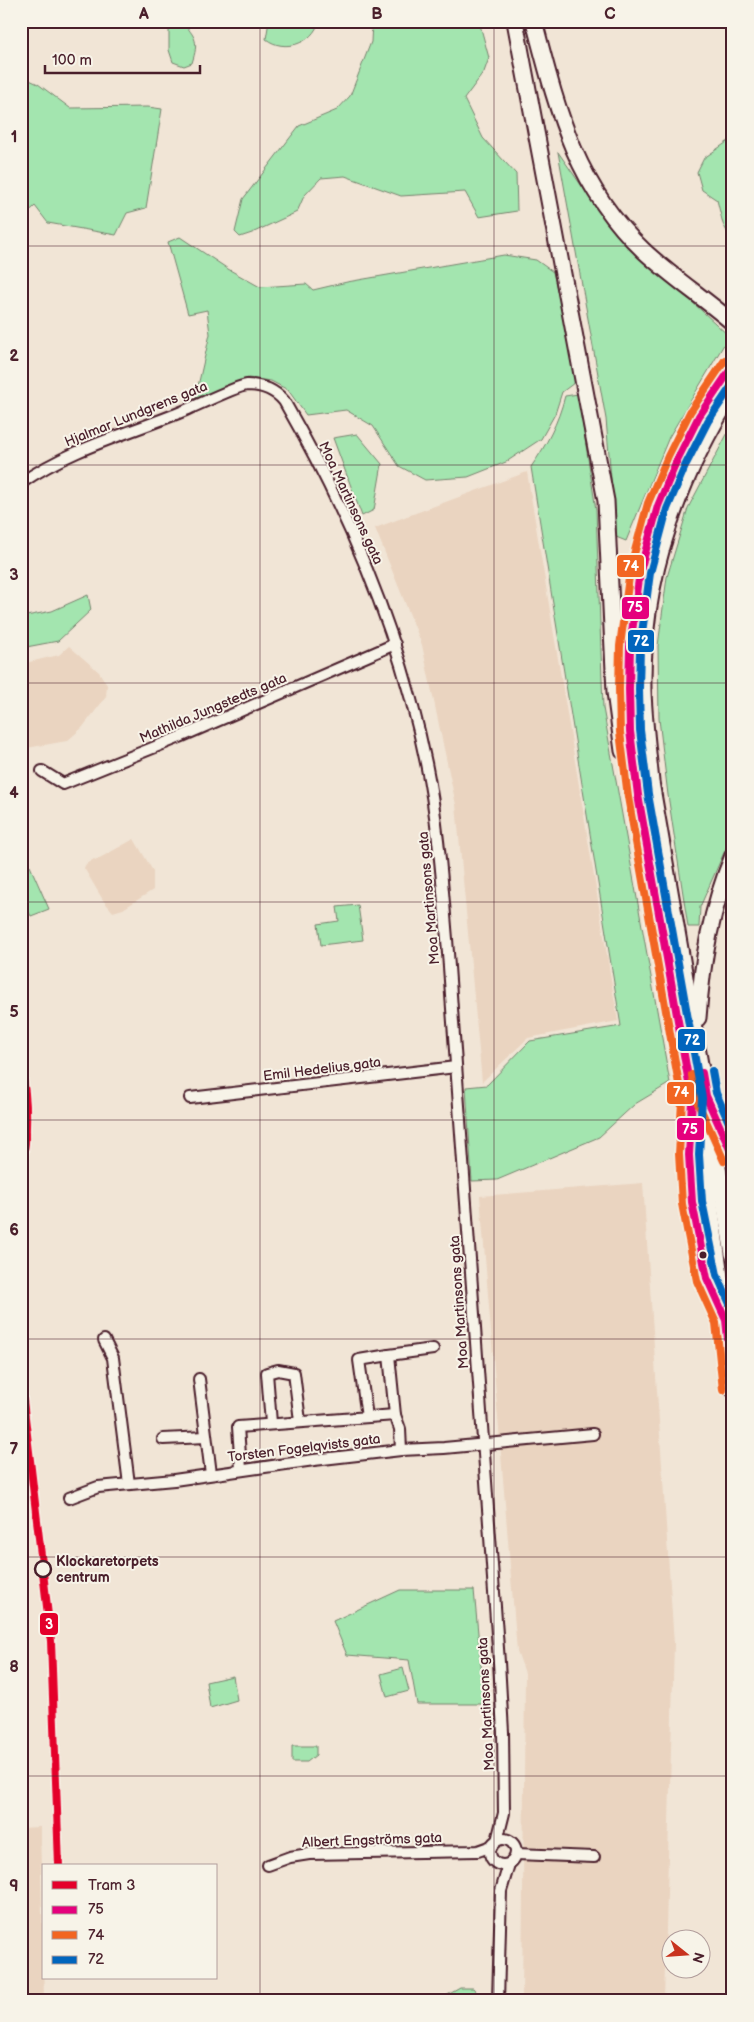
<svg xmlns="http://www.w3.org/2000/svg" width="754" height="2022" font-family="'Balsamiq Sans',sans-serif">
<rect width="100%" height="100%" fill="#f1e5d6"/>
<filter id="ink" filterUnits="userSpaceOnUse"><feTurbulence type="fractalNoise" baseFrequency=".02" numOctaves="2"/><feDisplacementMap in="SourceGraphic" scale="10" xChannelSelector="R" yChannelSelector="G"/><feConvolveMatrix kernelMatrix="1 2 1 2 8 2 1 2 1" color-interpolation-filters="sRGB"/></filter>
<g filter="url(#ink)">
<!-- built -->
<g fill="#ead4c0">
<polygon points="527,472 618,1021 528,1038 482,1082 456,805 422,645 375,528"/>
<polygon points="69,646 99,672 107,685 106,697 82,728 67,741 21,749 21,664 59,655"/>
<polygon points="134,839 153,871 153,890 123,909 113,912 103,900 84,868 86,864 94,859 96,860"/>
<polygon points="643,1183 674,1644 664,2001 522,2001 525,1673 517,1651 480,1196"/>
<polygon points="40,1827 44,2001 21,2001 21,1828"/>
</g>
<!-- green -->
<g fill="#a3e5af" stroke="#76826d">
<path d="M169,21H182C196,38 199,41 192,63L184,66L173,62L169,50Z"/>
<path d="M269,21H319C313,44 284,53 266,39Z"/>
<polygon points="372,21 479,21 489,58 484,72 464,99 483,138 516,174 517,211 479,217 465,192 401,196 345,176 321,178 304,196 297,212 252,233 240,237 235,232 243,199 299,126 337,110 350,96 371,42"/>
<polygon points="21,76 38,84 70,108 148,107 162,109 146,208 127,213 116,235 48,223 35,206 21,219"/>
<polygon points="733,138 733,243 723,224 717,200 702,190 697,172 704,158"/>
<polygon points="558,152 609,225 729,336 669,437 626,541 616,537 606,419"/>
<polygon points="180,237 228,269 260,287 306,284 313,290 347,282 504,255 536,260 553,272 578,380 562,392 555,414 541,439 506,462 468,477 425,480 399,466 373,426 346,410 306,415 288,390 271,381 248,378 195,399 210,334 207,310 188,314 168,242"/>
<path d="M578,394L596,510L603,708L670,1083L635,1104L599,1137L497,1180L472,1181L466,1087L487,1085L530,1041L621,1026L531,467C547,444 558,423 565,396Z"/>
<polygon points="733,423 733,832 700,907 699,927 688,927 668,795 659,719 658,646 667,577 688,508"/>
<polygon points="357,434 382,464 374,510 362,516 333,438"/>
<polygon points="88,595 91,610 58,641 21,648 21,617 52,611"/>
<polygon points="30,866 49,909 31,916 21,898 21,870"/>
<polygon points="358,905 363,940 321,945 318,924 339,921 337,907"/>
<polygon points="400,1590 474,1590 483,1687 486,1704 417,1704 409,1660 347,1655 333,1621"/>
<polygon points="403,1668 409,1691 387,1697 381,1674"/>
<polygon points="233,1676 237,1700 210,1708 206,1682"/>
<polygon points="292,1746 316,1746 316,1755 307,1762 292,1762"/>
<polygon points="460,1988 473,1988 481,1997 482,2001 437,2001"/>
</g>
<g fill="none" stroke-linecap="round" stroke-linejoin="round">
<defs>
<g id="minor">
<path d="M21,483C71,448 131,433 186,410C198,405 237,386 247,385C262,385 274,389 284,401C349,514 400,634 426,763C438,821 442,880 447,939L499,1662L503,1732L504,1813L497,1841"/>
<polyline points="42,771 63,784 180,737 395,644"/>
<polyline points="190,1098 456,1067"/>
<polyline points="104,1340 113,1358 129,1484"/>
<polyline points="389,1355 433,1349"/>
<polyline points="199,1379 211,1474"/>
<polyline points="367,1417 359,1360 389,1355 395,1415"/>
<polyline points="271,1423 267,1373 278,1370 294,1373 300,1421"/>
<polyline points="163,1439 206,1437"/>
<polyline points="241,1469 238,1427 395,1415 400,1429 401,1450"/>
<polyline points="69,1498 98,1487 174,1480 314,1460 401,1450 444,1448 593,1434"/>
<circle cx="503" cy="1852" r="13"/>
<polyline points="516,1854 594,1857"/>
<polyline points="268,1865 290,1857 309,1854 478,1851 492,1846"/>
<polyline points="498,2001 501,1891 509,1864"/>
</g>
<g id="highway">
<polyline points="515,21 606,501 615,692 623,751"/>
<path d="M534,21C557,109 575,186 644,251C672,277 704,298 733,323"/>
<path d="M733,366C714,390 699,417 686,444C641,532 622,632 630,731C631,752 635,774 638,795C673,992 714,1190 733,1389"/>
<path d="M733,392C676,482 641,583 643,691C644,721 648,751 651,782L733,1254"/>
<path d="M698,1018C702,961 711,909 733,856"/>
<polyline points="732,2001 733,1999"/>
</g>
</defs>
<!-- minor casing -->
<use href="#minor" stroke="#4a1f2b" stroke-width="14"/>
<!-- highway casing -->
<use href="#highway" stroke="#4a1f2b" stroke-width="19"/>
<!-- minor -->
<use href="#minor" stroke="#f7f3e8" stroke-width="10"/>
<!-- highway -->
<use href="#highway" stroke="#f7f3e8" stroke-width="15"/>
<defs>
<g id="bus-1">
<polyline points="733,366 699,416 677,460 658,506 640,571 630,647 629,689 630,731 638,795 692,1100 689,1155 692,1202 707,1278 726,1320 733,1387"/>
<polyline points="702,1073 706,1096 733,1156"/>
</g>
<g id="bus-2">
<polyline points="692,1075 696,1099 724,1161"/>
<polyline points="723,1390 716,1323 697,1281 682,1204 679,1154 682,1101 628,797 620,732 619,689 620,646 630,569 648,503 668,456 690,412 725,360"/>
</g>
<g id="bus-3">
<polyline points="733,384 708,421 686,464 667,509 650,573 640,648 639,689 640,730 648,794 702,1098 699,1155 702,1201 717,1275 733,1311"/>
<polyline points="712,1071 716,1093 733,1132"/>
</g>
</defs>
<!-- bus-1 casing -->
<use href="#bus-1" stroke="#f7f3e8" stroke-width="11"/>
<!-- bus-2 casing -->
<use href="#bus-2" stroke="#f7f3e8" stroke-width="11"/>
<!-- bus-3 casing -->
<use href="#bus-3" stroke="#f7f3e8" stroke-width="11"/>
<!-- bus-1 -->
<use href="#bus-1" stroke="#e5007d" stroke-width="8"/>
<!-- bus-2 -->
<use href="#bus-2" stroke="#f26522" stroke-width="8"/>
<!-- bus-3 -->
<use href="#bus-3" stroke="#0065bd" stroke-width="8"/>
<defs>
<g id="tram-1">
<path d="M21,1067C28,1101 28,1135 21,1169"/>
<polyline points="21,1383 51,1641 59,1866"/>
</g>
</defs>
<!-- tram-1 casing -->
<use href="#tram-1" stroke="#f7f3e8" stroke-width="11"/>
<!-- tram-1 -->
<use href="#tram-1" stroke="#e4002b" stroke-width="8"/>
</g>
</g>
<!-- grid -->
<path fill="none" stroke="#4a1f2b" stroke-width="1" stroke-opacity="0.55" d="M260,21V2001M494,21V2001M21,246H733M21,465H733M21,683H733M21,902H733M21,1120H733M21,1339H733M21,1557H733M21,1776H733"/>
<!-- markers -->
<circle fill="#4a1f2b" stroke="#f7f3e8" stroke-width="2" cx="703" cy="1255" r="4.5"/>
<circle fill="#f7f3e8" stroke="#4a1f2b" stroke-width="2.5" cx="43" cy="1569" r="8"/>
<g text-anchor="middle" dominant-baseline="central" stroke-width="4" stroke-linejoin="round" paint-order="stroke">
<!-- street labels -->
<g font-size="14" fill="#4a1f2b" stroke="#f7f3e8">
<text transform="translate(136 414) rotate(-22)">Hjalmar Lundgrens gata</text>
<text transform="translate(351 503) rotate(65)">Moa Martinsons gata</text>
<text transform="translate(213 708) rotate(-23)">Mathilda Jungstedts gata</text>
<text transform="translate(429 898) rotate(-95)">Moa Martinsons gata</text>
<text transform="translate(322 1069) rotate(-7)">Emil Hedelius gata</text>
<text transform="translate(459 1302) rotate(-94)">Moa Martinsons gata</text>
<text transform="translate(304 1448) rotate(-7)">Torsten Fogelqvists gata</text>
<text transform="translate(486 1704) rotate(-93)">Moa Martinsons gata</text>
<text transform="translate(372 1840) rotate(-2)">Albert Engströms gata</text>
</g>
<!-- stop labels -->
<g font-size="14" font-weight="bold" fill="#4a1f2b" stroke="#f7f3e8" text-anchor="start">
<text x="56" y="1561">Klockaretorpets<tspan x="56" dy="16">centrum</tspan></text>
</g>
</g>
<g stroke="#f7f3e8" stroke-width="2">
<rect x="616" y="554" width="29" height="24" rx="5" fill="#f26522"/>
<rect x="621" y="596" width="29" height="24" rx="5" fill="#e5007d"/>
<rect x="627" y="629" width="28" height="24" rx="5" fill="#0065bd"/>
<rect x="677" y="1028" width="29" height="24" rx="5" fill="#0065bd"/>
<rect x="666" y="1081" width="29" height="24" rx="5" fill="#f26522"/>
<rect x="676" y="1117" width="29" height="24" rx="5" fill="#e5007d"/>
<rect x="39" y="1612" width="20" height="24" rx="5" fill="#e4002b"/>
</g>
<g font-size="14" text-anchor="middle" font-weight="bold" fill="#fff">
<text x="631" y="571">74</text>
<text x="635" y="612">75</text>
<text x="641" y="646">72</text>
<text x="692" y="1045">72</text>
<text x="681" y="1097">74</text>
<text x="690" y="1134">75</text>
<text x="49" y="1629">3</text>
</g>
<!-- margin -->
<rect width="754" height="2022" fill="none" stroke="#f7f3e8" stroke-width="55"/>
<!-- legend -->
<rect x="42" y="1864" width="175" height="115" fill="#f7f3e8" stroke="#b29e9c"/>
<rect x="52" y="1881" width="25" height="8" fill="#e4002b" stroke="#b29e9c"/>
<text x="88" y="1890" font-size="15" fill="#4a1f2b">Tram 3</text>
<rect x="52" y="1906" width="25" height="8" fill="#e5007d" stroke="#b29e9c"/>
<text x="88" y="1914" font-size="15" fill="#4a1f2b">75</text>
<rect x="52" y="1931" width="25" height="8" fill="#f26522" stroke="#b29e9c"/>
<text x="88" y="1940" font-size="15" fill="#4a1f2b">74</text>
<rect x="52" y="1956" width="25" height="8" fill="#0065bd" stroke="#b29e9c"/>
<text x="88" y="1964" font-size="15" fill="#4a1f2b">72</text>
<!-- north arrow -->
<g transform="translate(686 1954) rotate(107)"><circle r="24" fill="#f7f3e8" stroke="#b29e9c"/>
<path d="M0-4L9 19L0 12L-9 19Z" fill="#c8321e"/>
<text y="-8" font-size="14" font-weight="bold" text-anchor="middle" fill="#4a1f2b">N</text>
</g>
<!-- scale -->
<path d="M45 65v8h155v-8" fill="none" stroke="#4a1f2b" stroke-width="2.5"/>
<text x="52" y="65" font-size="15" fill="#4a1f2b" stroke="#f7f3e8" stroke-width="4" paint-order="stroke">100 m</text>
<rect x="28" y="28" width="698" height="1966" fill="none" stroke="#4a1f2b" stroke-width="2"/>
<g font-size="16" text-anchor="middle" font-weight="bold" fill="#4a1f2b">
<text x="144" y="19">A</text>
<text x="377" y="19">B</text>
<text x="610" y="19">C</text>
<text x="14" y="142">1</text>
<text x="14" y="361">2</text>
<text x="14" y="580">3</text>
<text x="14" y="798">4</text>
<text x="14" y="1017">5</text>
<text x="14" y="1235">6</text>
<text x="14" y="1454">7</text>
<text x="14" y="1672">8</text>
<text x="14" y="1891">9</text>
</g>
</svg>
